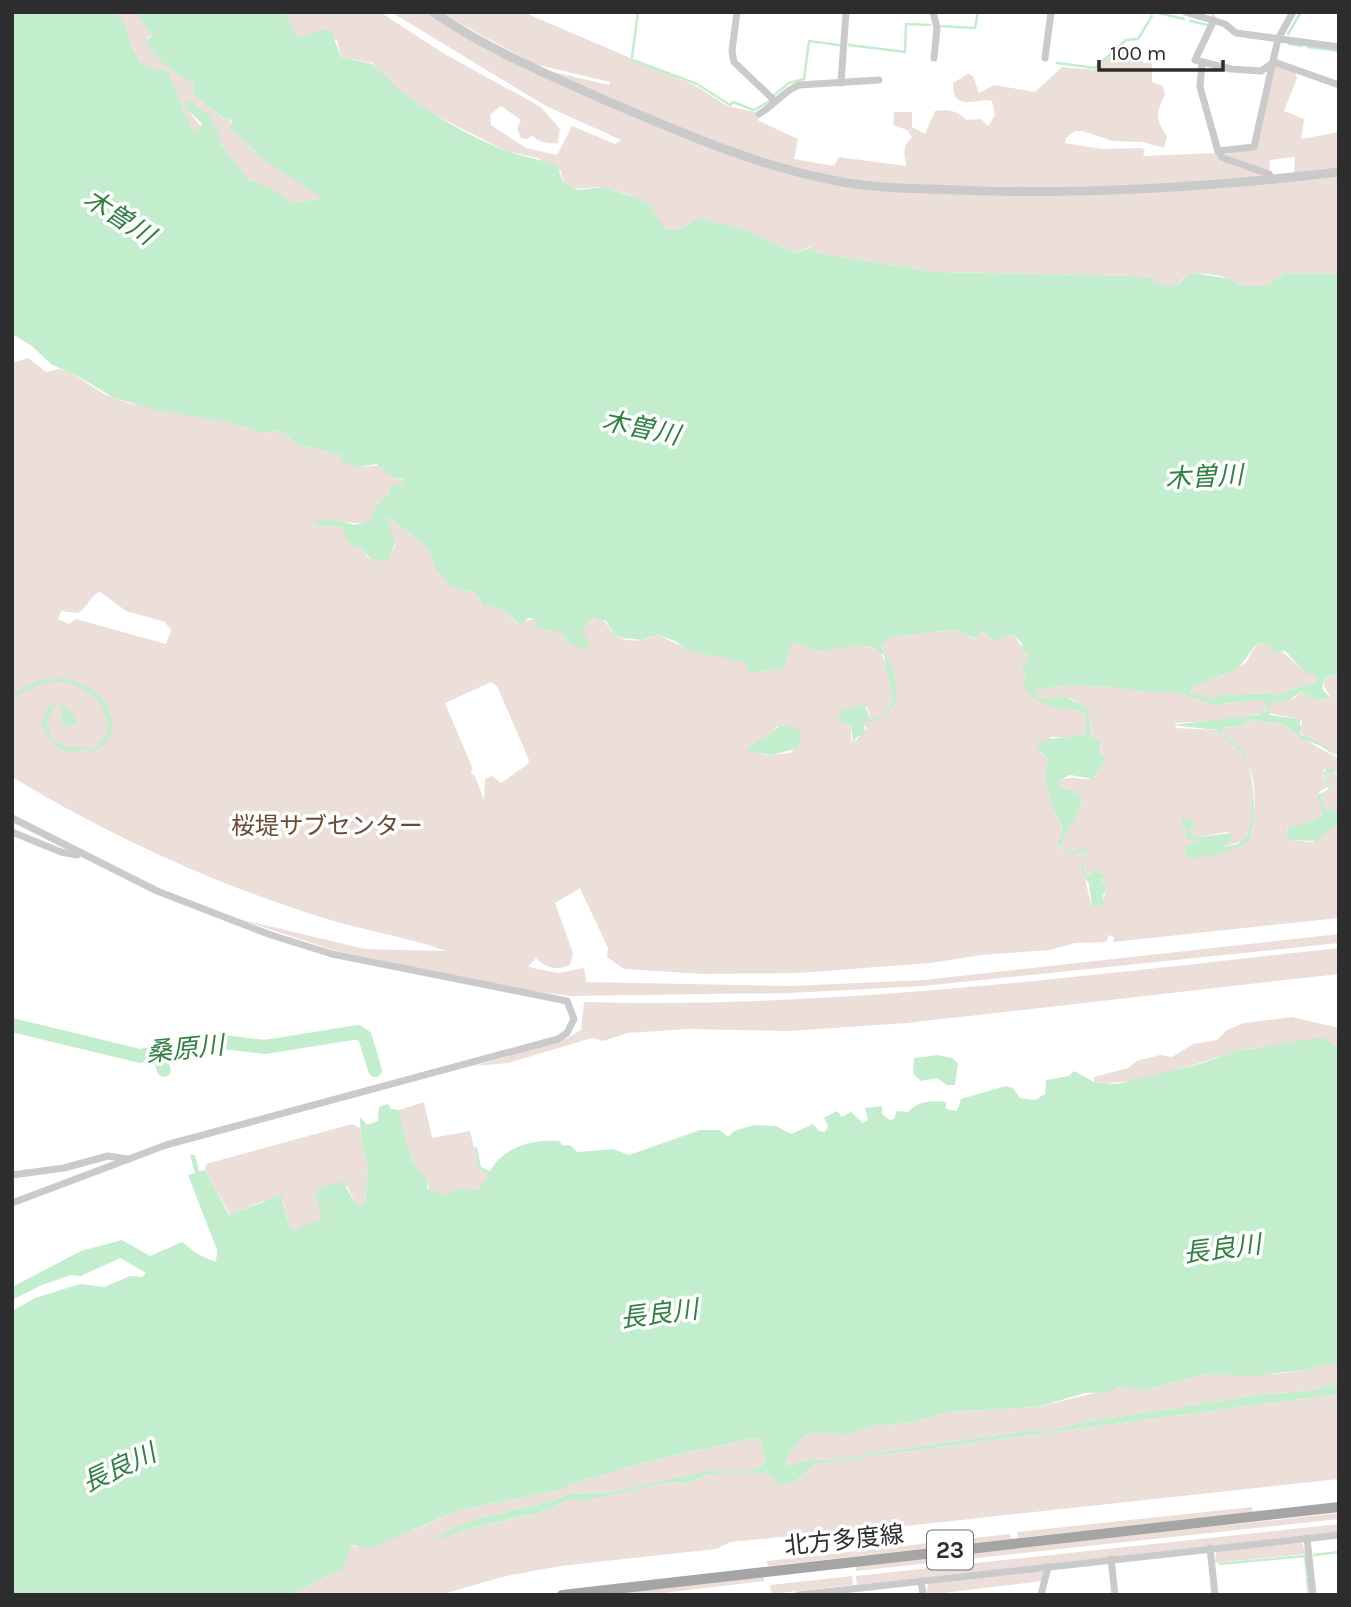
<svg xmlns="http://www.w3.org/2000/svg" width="1351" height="1607" font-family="Karla,'Noto Sans JP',sans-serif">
<rect width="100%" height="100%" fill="#fff"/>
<!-- green -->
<g fill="#ecdfd9" fill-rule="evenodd">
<path d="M114,12H137L139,19L153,35L147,38C150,55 177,76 193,83L194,94L224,119H232L229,122L254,151L322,198L291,203L244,176L221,145L214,124L190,113L202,128L198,131L192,129L168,71L142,65Z"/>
<path d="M271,12H380L443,53L541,107L560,129L558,143C545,144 541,142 532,136L527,139L521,138L517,128L521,120L501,106L490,115L491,125L526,148L557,155L572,126L615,144L621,140L546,106L391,12H425L485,48L783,173C847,189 903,190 968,193C1092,197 1215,190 1339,176V274L1285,273L1265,286H1240C1232,276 1196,269 1185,277C1182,279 1180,282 1178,285H1156L1151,278L1138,276L936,272L817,253L810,247L795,253L744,229L703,219L695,220L681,229L666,230C657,220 656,208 642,201C636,197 606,187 600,187C584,187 563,196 561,171L538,158L506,151L427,111L388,82L373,63L341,57L337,40L312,33L300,38C284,26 295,16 271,12Z"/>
<path d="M439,12H523L696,86L727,106L755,112L759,121L798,139L794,159L834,166L839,157L906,166C905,153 901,148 912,137L907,130L893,125L894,112H912V127L925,134L935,111C947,109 958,110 966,120L981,119L988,126L995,115L992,101C975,97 953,114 953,83L968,74L973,76L979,93L994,85L1035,92L1062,67L1095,70L1122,45L1144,63L1152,62V82L1163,86L1165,95C1155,113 1156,121 1167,136L1164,148L1143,142L1113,141L1082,131H1075L1066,138L1065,143L1102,149L1141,148L1145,150L1143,156L1217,153L1268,177C1167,185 1067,189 966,186C922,185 877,185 833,177C733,159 638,110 545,70L609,85L610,82L534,64Z"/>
<polygon points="1275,65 1295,72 1297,78 1284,111 1304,119 1301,139 1339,132 1339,168 1294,173 1295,157 1270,160 1269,172 1223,155 1257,148"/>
<path d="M28,358L46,372L59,369L70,372L104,394L128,403L224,421L263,433L282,431L295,444L342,455V461L362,467L380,465L394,478L404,480L403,484L389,488V494L376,506L374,518C354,530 336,515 315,525L338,524L344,528L347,541L354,546L352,549L360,545L367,557L386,562L395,546L387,516L429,549L452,587L475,593L482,604L504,610L516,623L534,619L561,632L566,639L589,645L582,630L589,619L600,618C608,623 610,631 617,636C628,644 646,640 658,635L694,652L745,661L763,672L792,642L822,650L859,644L881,651L890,676L893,701L884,714L871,719L867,707L843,710L837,720L851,726V740L854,743L867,728L861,724L862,720C875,722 887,717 895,705C895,684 895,663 881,647L889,637L953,630L977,639L980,630L991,639L1013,635L1029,655V661L1020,665L1025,672L1023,684C1036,707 1057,708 1081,711L1086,715V733L1070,738L1051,737L1040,752L1048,760L1045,776L1050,802L1063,831L1057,844C1067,855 1073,852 1084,850C1082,871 1087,887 1092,907L1103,900L1107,889L1102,881L1105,874L1095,871L1087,877L1084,869L1086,849L1072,852L1061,845L1081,805L1077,793L1061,787L1059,781C1074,773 1081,783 1095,777L1105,757L1100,752L1101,745L1092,737C1092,718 1083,701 1065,697C1058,695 1050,701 1042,699L1035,694L1036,690L1071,685L1110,687L1147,692H1174L1213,705L1258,700L1266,704L1264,713L1233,720L1175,723L1176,728L1217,730C1223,740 1234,744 1241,753C1256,772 1257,823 1243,841L1223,847L1230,841L1228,832L1197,837L1190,832L1194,820L1181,819L1187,831L1184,837L1202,840L1185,847V854C1210,860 1232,851 1252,834C1257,791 1259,762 1222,734L1223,728L1240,726L1250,720L1283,724L1298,736L1339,759V774L1324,769L1323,776L1329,786L1319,792L1323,814L1310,822L1287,829L1290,840L1313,842L1339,822V918L1113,942L1114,937L1109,935L1106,942L1075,943L1050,950L982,955L930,963L799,973L704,974L624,969L607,957L608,948L580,888L555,903L573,953L570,965C557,971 545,968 536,958L528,967L558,973L584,968L586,982L792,986L924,980L1339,934V943L923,986L790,993L570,996L516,989L333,950L239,919L365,949L446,951C408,937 366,931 327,919C216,885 112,837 12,777V360L16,362ZM100,592L126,611L165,622L171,630L166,644L76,619L69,624L58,619L61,611L78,613C87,608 90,596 100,592ZM491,682L497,686L529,760L528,764L501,783L492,776L485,779L484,800L475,776L471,774L472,767L445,703ZM783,725L799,731L801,736L791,753L767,755L754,752L753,744L771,736L777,726Z"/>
<path d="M1261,643C1288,648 1294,669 1315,675L1317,681L1276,695L1269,693L1221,695L1210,700L1189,693L1192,687C1210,679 1228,676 1244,664C1252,657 1251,647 1261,643Z"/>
<path d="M1339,674V756C1330,751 1302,737 1298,730L1302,723L1300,719L1268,713L1270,703L1294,698L1301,692L1315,700L1332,699C1326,687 1313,681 1339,674Z"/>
<polygon points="1325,771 1339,777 1339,811 1325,809 1321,795 1331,789"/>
<path d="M1339,948V974L907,1023L789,1031L687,1029L628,1033L603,1041L592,1038L508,1063L475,1066L568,1038L581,1030L584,1002C837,1009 1088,975 1339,948Z"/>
<path d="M1292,1017L1339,1028L1337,1045C1311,1043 1263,1044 1236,1052C1191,1064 1142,1087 1094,1082V1077L1128,1068L1137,1061L1160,1055L1172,1057L1193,1044L1217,1040L1227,1030L1244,1023Z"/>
<path d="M424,1102L432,1138L470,1131L479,1168L489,1174L482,1188L474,1191L458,1188L446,1195L428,1190L429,1181C408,1165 405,1135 399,1110Z"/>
<path d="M352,1124L360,1128L368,1168L365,1203L356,1204L347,1186C335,1202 314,1238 290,1228L283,1200L263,1201L230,1215L205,1170L206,1164Z"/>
<polygon points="1322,1363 1339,1366 1339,1384 1309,1391 1264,1394 1079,1423 1051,1431 1024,1431 828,1460 812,1459 788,1466 785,1460 800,1439 810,1433 848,1434 873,1426 909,1423 949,1412 1038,1407 1126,1385 1144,1390 1204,1374 1276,1374 1311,1369"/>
<polygon points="1339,1394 1339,1479 786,1539 781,1537 731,1542 716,1549 560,1566 502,1577 440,1595 290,1595 342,1569 346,1552 352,1545 355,1547 414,1530 459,1510 564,1489 571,1484 650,1461 756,1438 760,1440 765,1457 763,1465 749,1471 707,1471 611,1492 569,1494 549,1502 484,1517 439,1536 546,1511 568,1500 588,1500 671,1482 688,1483 710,1474 767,1473 780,1485 796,1481 814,1464"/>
<polygon points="1252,1507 1253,1512 1018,1538 1017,1532"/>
<polygon points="1339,1513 1339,1519 856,1571 855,1565"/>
<polygon points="1339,1524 1339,1532 857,1585 856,1576"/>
<polygon points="1010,1534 1011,1539 768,1566 767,1561"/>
<polygon points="1302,1543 1306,1554 1215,1563 1216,1551"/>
<polygon points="1040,1571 1043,1572 1042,1581 926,1595 928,1583"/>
<polygon points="764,1575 764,1581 646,1595 595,1595"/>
<polygon points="852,1576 853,1585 771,1594 770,1585"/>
</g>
<!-- water -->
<g fill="#c3eecd" fill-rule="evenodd">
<path d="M12,12H114L126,26L130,43L142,65L168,71L192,129L198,131L202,124L187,109V99L208,114L219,133L221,145L248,179L274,190L291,203L322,198L263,159L230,127L232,119H225L194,95L193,83C177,76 151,56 146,40L153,35L139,19L137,12L282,13C292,19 290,31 300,38L319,30H331L341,57L373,64C407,102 456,130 504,150C519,156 540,159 557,165L563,182L577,190L603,187L639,199L651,206L666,230L681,229L695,220L703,219L744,229L795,253L813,247L817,253L936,272L1138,276L1151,278L1156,285H1178L1188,274L1194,273L1231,279L1240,286H1265L1285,273L1339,274V674C1330,676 1321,678 1323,690L1332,699L1315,700L1301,692L1289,700L1272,703L1268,711L1270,715L1300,719V734L1324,745L1339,759L1321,746L1302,739L1283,724L1250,720L1240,726L1223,728L1222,734C1229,739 1238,744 1243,751C1253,766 1260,829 1247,842C1234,853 1206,857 1189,858L1185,854V846L1202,840L1184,838L1187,831L1181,822L1182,818L1196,821L1190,832L1197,837L1232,833L1233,838L1223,847L1238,844L1246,837C1255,817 1256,771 1240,752C1233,743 1223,741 1217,730L1171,725L1259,715L1265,711L1266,704L1258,700L1213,705L1174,692H1147L1110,687L1071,685L1036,690L1035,694L1042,699L1064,696L1088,709L1092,737L1101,742L1100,752L1106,758L1093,779L1070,775L1059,781L1061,787L1077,793L1081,797L1080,808L1061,845L1072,852L1082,847L1086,849L1084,869L1087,877L1095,871L1105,874L1102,881L1107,889L1103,895L1104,904L1092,907L1089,884L1082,873L1084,850L1071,855L1057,844L1063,830L1050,802L1045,776L1048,760L1037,747L1039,742C1056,735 1070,740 1086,733V715L1081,711C1057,708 1035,708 1023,684L1025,672L1020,665L1029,661V655L1022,651V643L1013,635L993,640L980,630L978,639L953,630L889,637L881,647C893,661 900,686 895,705C888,716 874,724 862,721L866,733L857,737L853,744L851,726L837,720L843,710L864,705L871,719L884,714L893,701L884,655C865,637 842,651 819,650C809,649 801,644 792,642L784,669L749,673L745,662L688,651L675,641L658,635L642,640L622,638L615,635L606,621L593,618L582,630L590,644C578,654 568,642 561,632L538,629L534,619L528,618L524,623L518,624L504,610L483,605L475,593L452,587L436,569L429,549L387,516L395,543L388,561C374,563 366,557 360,545L351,550L354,546L347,541L343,527L315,525L313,521L338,520L354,525L371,520L376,506L389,494L390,485L402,484L403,479L394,478L377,464L359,467L341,461V455L295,444L282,431L263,433L224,421L157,410L114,398L74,374L52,365L32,346L12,334ZM1261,643L1270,645L1274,653L1285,651L1306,673L1315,675L1317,681L1276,695L1269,693L1221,695L1210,700L1206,696L1189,693L1193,687L1238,669L1255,646Z"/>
<path d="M60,678C71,680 83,683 92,689C116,705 123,744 89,753L85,749C61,759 50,743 41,723L49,706L63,705L74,716L77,724L66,726L61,719L63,711L59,706L54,707L46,722L52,739L66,747H88L92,751C129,724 93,682 58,682C40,682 27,690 12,699V694L34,682Z"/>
<path d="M779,725L798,728L801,736L798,748L772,755L746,751C754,739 770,739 779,725Z"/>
<polygon points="1328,768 1339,777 1325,771 1331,789 1321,795 1325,809 1339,811 1339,822 1316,841 1290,840 1286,835 1289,827 1310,822 1323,814 1318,795 1329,789 1323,773"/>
<path d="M1315,1038H1323L1336,1046L1339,1041V1366L1322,1364L1311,1369L1254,1376L1204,1374L1144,1390L1120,1386L1109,1392L1085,1393L1038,1407L949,1412L909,1423L873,1426L848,1434L810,1433L800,1439L785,1461L788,1466L812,1459L828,1460L1024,1431H1051L1079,1423L1264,1394L1309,1391L1338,1384L1339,1394L814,1464L796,1481L779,1486L767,1473L710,1474L688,1483L671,1482L588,1500H568L546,1511L460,1531L442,1539L435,1538L454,1527L484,1517L549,1502L569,1494L611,1492L707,1471H749L763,1465L765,1457L760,1440L755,1438L650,1461L571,1484L564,1489L459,1510L369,1549L352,1545L342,1569L290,1595H12V1311L35,1298L80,1284L104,1287L130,1276L142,1277L146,1273L120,1258L81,1276L71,1275L42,1285L12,1300V1287L81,1251L122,1240L150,1256L182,1242L199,1255L216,1262L217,1250L188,1175L195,1173L190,1155H195L199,1171L205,1170L229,1215L281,1195L290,1228L296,1230L322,1218L316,1193L320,1187L343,1182L356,1204L365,1203L368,1168L361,1139L360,1117L367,1125L378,1121L379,1107L388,1104L391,1109L399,1110C405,1134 408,1166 429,1180L427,1189L446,1195L458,1188L479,1190L489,1174L479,1169L474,1148L477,1147L481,1167L490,1171C504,1147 531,1139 559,1141L563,1146L570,1145L577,1152L613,1149L629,1155L700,1130H720L728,1137L734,1131L754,1125L776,1126L791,1134L813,1124L819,1131L825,1132L828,1126L824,1118L837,1111L842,1117L851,1112L863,1123L868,1120L865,1108L882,1106V1114L890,1120L894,1119L897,1111L908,1112C918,1101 931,1100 946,1102V1109L957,1111L961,1099L1006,1086L1013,1088L1020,1098L1035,1100L1045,1094L1046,1080L1069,1076L1074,1071L1094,1082L1116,1084L1193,1066L1238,1051Z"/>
<polygon points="938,1055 952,1058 958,1063 955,1085 947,1085 937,1078 921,1081 913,1074 914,1058"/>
</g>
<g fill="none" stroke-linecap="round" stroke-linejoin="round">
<!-- stream -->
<g stroke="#c3eecd" stroke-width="2.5">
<polyline points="1154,12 1184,19"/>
<polyline points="1213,15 1214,12"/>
<polyline points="1190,21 1208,25"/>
<polyline points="940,26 975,28 978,12"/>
<polyline points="1288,34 1301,12"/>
<polyline points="1289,44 1302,46"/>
<polyline points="849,45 905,52 906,24 930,25"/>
<polyline points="1308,47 1339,51"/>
<polyline points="632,57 638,12"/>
<polyline points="633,60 697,84 730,105 733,102 754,110 770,101"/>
<polyline points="1057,63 1095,68 1126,40 1138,39 1152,16"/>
<polyline points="774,95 789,83 804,79 809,41 839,45"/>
<polyline points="1314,1555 1339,1552"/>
<polyline points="1219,1564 1305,1556 1307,1575"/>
<polyline points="1307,1578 1309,1595"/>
</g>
<!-- river -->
<g stroke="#c3eecd" stroke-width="14">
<polyline points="12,1025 140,1056 215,1041 265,1047 358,1032 365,1037 375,1070"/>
<polyline points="158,1053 164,1070"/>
</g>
<!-- minor -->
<g stroke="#cacaca" stroke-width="7">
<polyline points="737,12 732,51 734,62 775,101"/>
<polyline points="933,12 937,28 934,58"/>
<polyline points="1185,12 1225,24 1236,33 1339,47"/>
<polyline points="1214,20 1195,60 1231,69 1261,71 1274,62 1339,85"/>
<polyline points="1045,58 1051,12"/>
<polyline points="1202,62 1200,87 1218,151"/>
<polyline points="841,83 846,12"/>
<path d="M759,114C774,106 782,92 799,85L879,80"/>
<polyline points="1273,180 1269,174 1223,158 1218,151 1254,147 1278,39 1293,12"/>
<polyline points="12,818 157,891 271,935 332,954 567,1001 574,1019 567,1033 558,1039 166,1145 12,1203"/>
<polyline points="12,832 61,852 77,855"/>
<polyline points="12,1175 64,1168 108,1156 127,1159"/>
<polyline points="1307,1538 1313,1595"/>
<polyline points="1210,1548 1215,1595"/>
<polyline points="1111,1559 1115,1595"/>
<polyline points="921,1581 923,1595"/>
<polyline points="798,1595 1339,1535"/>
<polyline points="1041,1595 1048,1567"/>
</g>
<!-- tertiary -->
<path stroke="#cacaca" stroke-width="9" d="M433,12C487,49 548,75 607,101C680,132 754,165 832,180C873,189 916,188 958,190C1086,195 1212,187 1339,172"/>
<!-- primary -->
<polyline stroke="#a5a5a5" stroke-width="10" points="562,1595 1339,1507"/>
</g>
<g text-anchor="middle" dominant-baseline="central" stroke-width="7" stroke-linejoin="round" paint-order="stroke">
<!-- shield labels -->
<rect fill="#fff" stroke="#6c6c6c" stroke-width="2" x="927" y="1530.5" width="46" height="39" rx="5"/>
<g font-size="23" font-weight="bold" fill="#2d2d2d">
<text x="950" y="1550">23</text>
</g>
<!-- park labels -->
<g font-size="24" fill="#6c4b36" stroke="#fff">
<text x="327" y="826">桜堤サブセンター</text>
</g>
<!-- street labels -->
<g font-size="24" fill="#2d2d2d" stroke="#fff">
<text transform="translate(844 1540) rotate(-6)">北方多度線</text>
</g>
<!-- water labels -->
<g font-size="26" font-style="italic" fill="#2f8242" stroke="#fff">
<text transform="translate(119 217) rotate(33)">木曽川</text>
<text transform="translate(641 428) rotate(12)">木曽川</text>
<text transform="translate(1204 477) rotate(-3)">木曽川</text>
<text transform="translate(185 1049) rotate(-6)">桑原川</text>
<text transform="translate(1222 1249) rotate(-7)">長良川</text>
<text transform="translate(659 1314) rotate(-7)">長良川</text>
<text transform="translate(119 1468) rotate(-25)">長良川</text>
</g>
</g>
<!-- border -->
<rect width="1351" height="1607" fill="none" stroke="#2d2d2d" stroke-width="28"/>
<!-- scale -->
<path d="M1099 60v10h124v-10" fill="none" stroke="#2d2d2d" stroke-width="3.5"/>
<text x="1110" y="60" font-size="21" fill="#2d2d2d" stroke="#ffffff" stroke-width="5" paint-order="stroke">100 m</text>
</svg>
